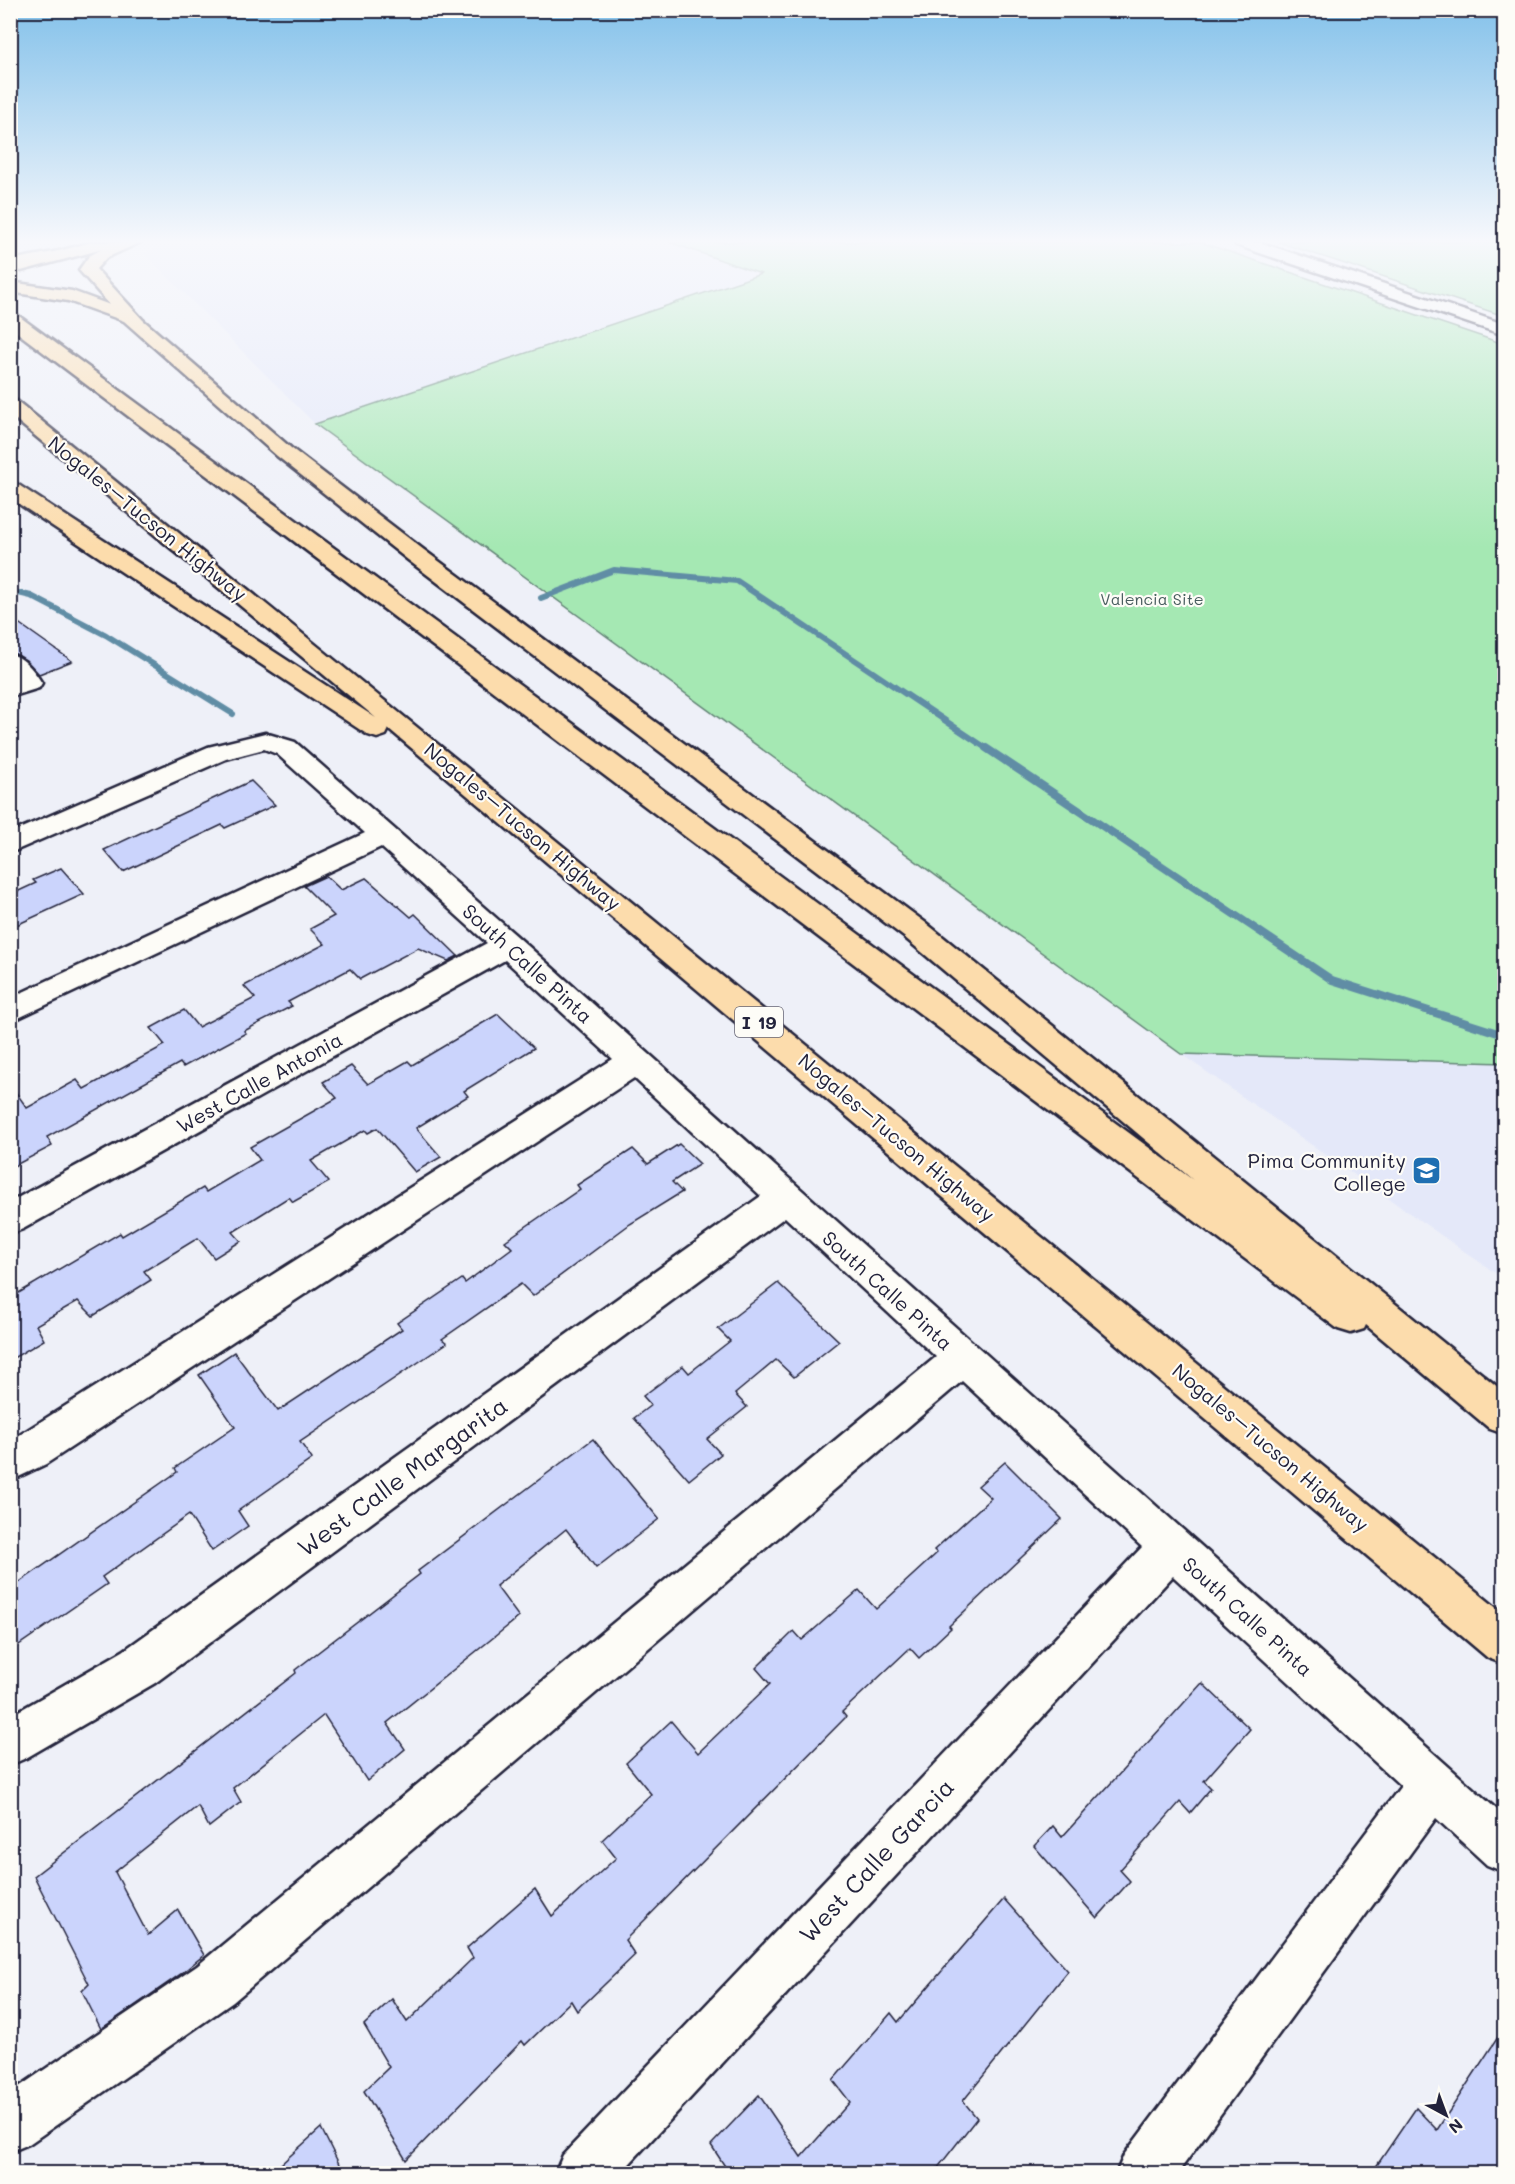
<svg xmlns="http://www.w3.org/2000/svg" width="1515" height="2184" font-family="Mali,sans-serif">
<rect width="100%" height="100%" fill="#eef0f8"/>
<filter id="ink" filterUnits="userSpaceOnUse"><feTurbulence type="fractalNoise" baseFrequency=".0167" numOctaves="2"/><feDisplacementMap in="SourceGraphic" scale="12" xChannelSelector="R" yChannelSelector="G"/><feConvolveMatrix kernelMatrix="1 2 1 2 8 2 1 2 1" color-interpolation-filters="sRGB"/></filter>
<g filter="url(#ink)">
<!-- built -->
<g fill="#e4e8f9">
<polygon points="180,242 669,242 762,274 315,424 144,253"/>
<polygon points="1181,1054 1504,1063 1504,1279"/>
</g>
<!-- green -->
<g fill="#a5e8b3" stroke="#648577" stroke-width="1.5">
<polygon points="669,242 1200,242 1504,344 1504,1063 1181,1054 315,424 761,274"/>
<polygon points="1278,242 1504,242 1504,316"/>
</g>
<g fill="none" stroke-linecap="round" stroke-linejoin="round">
<!-- stream-far1 -->
<g stroke="#618da5" stroke-width="6">
<polyline points="10,591 31,596 106,635 233,714"/>
<polyline points="541,598 614,570 737,581 989,750"/>
</g>
<!-- stream -->
<polyline stroke="#618da5" stroke-width="8" points="986,748 1332,980 1504,1035"/>
</g>
<!-- building -->
<g fill="#cbd4fc" stroke="#22223b" stroke-width="1.5">
<polygon points="10,617 72,661 39,674 26,660 10,652"/>
<polygon points="251,781 275,805 225,828 222,825 123,872 104,850"/>
<polygon points="61,868 84,894 10,928 10,895 36,883 33,880"/>
<polygon points="326,876 341,890 366,878 411,917 415,914 458,956 448,961 418,948 360,979 350,969 288,1002 292,1006 244,1031 246,1033 183,1067 180,1063 47,1137 52,1146 10,1168 10,1084 27,1108 77,1080 84,1089 165,1045 151,1028 184,1010 198,1027 255,998 244,986 325,944 310,929 334,916 304,886"/>
<polygon points="498,1014 534,1048 464,1091 468,1096 416,1128 441,1157 415,1172 377,1128 368,1133 365,1130 311,1161 329,1182 293,1202 289,1197 233,1232 241,1241 214,1258 198,1238 144,1271 151,1280 93,1316 78,1301 36,1325 44,1340 10,1360 10,1284 17,1294 120,1233 122,1236 203,1188 206,1192 260,1160 250,1147 337,1098 323,1082 351,1066 368,1084 408,1061 412,1065"/>
<polygon points="679,1144 700,1164 672,1182 682,1192 630,1224 533,1296 521,1284 442,1339 447,1343 300,1442 312,1459 238,1511 248,1526 212,1551 189,1515 102,1577 107,1584 10,1651 10,1589 177,1472 175,1468 235,1427 199,1375 234,1352 278,1411 402,1329 397,1323 462,1279 465,1283 512,1248 505,1241 580,1189 577,1185 633,1149 648,1164"/>
<polygon points="778,1283 839,1341 794,1377 776,1360 735,1394 747,1407 707,1439 721,1454 689,1480 634,1418 651,1405 643,1396 683,1366 689,1373 730,1341 718,1329"/>
<polygon points="593,1439 659,1519 596,1568 566,1529 496,1586 519,1617 387,1723 405,1749 367,1781 324,1715 233,1788 241,1802 209,1827 198,1806 115,1872 148,1935 178,1910 204,1955 182,1973 101,2029 82,1991 89,1984 34,1876 296,1673 295,1670 420,1574 418,1571"/>
<polygon points="1005,1462 1062,1519 949,1626 951,1628 919,1658 910,1648 842,1712 846,1717 625,1940 635,1955 577,2011 571,2001 525,2045 522,2041 406,2160 364,2091 389,2067 364,2025 392,1999 407,2022 473,1958 467,1948 535,1889 552,1916 616,1858 602,1840 651,1794 626,1763 671,1721 698,1753 770,1684 756,1668 794,1631 802,1640 859,1590 876,1609 937,1553 934,1550 991,1498 978,1486"/>
<polygon points="1202,1683 1250,1729 1204,1781 1211,1788 1190,1813 1180,1802 1120,1870 1130,1881 1097,1918 1034,1846 1053,1826 1062,1837"/>
<polygon points="1004,1899 1068,1971 963,2101 977,2118 933,2174 730,2174 711,2145 759,2095 801,2157 850,2102 833,2080 891,2013 898,2022"/>
<polygon points="1504,2028 1504,2174 1371,2174 1416,2108 1437,2130"/>
<polygon points="321,2128 344,2174 270,2174"/>
</g>
<g fill="none" stroke-linecap="round" stroke-linejoin="round">
<defs>
<g id="minor">
<polygon points="1234,242 1259,242 1504,324 1504,335 1236,245"/>
<path d="M10,654C24,657 35,672 42,683L39,688L10,697V681L14,680L10,676Z"/>
<polygon points="265,733 295,742 519,938 1504,1816 1504,1872 1487,1865 1436,1818 1177,2174 1116,2174 1124,2155 1401,1786 1173,1576 620,2174 555,2174 563,2155 1142,1547 962,1381 233,2002 29,2144 10,2152 10,2093 197,1966 936,1357 785,1217 155,1683 26,1758 10,1765 10,1716 123,1651 761,1196 634,1078 46,1464 10,1481 10,1441 613,1059 505,960 23,1229 10,1234 10,1202 487,943 381,847 10,1022 10,998 365,833 277,754 264,749 226,759 10,853 10,833 208,747"/>
</g>
<polygon id="major" points="92,242 120,242 118,245 21,271 13,266 15,263"/>
<g id="highway">
<polygon points="115,242 141,242 106,258 96,269 143,320 291,448 424,550 926,923 1504,1392 1504,1434 1490,1429 1366,1325 1364,1329 1351,1333 1338,1329 10,327 10,313 16,314 1193,1180 904,937 408,560 277,456 124,321 68,301 10,292 10,282 72,291 110,305 79,270 89,256"/>
<polygon points="59,251 67,256 65,259 10,270 10,260"/>
<polygon points="10,399 17,401 1504,1614 1504,1664 1488,1658 389,729 386,735 377,738 368,735 10,498 10,482 17,484 376,718 10,415"/>
</g>
</defs>
<!-- minor casing -->
<use href="#minor" stroke="#22223b" stroke-width="5"/>
<!-- major casing -->
<use href="#major" stroke="#22223b" stroke-width="5"/>
<!-- highway casing -->
<use href="#highway" stroke="#22223b" stroke-width="5"/>
<!-- minor -->
<use href="#minor" fill="#fdfcf7" fill-rule="evenodd"/>
<!-- major -->
<use href="#major" fill="#fcdcac" fill-rule="evenodd"/>
<!-- highway -->
<use href="#highway" fill="#fcdcac" fill-rule="evenodd"/>
</g>
</g>
<!-- sky -->
<linearGradient id="sky" x2="0" y2="1"><stop stop-color="#83c1ea"/><stop offset="0.44" stop-color="#f7f8fc"/><stop offset="1" stop-color="#f7f8fc" stop-opacity="0"/></linearGradient>
<rect width="1515" height="548" fill="url(#sky)"/>
<!-- icons -->
<defs>
<symbol id="university-square" viewBox="-11 -11 22 22"><rect x="-9" y="-9" width="18" height="18" rx="4" fill="#1f6fb2" stroke="#fdfcf7"/><path d="M0-5L7-2L0 1L-7-2ZM-4 1L0 2.5L4 1V4Q0 6-4 4Z" fill="#fff"/></symbol>
</defs>
<g fill-rule="evenodd">
<use href="#university-square" x="1410" y="1154" width="33" height="33"/>
</g>
<g text-anchor="middle" dominant-baseline="central" stroke-width="4.5" stroke-linejoin="round" paint-order="stroke">
<!-- far-park labels -->
<g font-size="16" fill="#495d5f" stroke="#fdfcf7">
<text x="1152" y="598">Valencia Site</text>
</g>
<!-- shield labels -->
<rect fill="#fdfcf7" stroke="#646373" stroke-width="1.5" x="735" y="1007" width="48" height="30" rx="4.5"/>
<g font-size="18" font-weight="bold" fill="#22223b">
<text x="759" y="1022">I 19</text>
</g>
<!-- street labels -->
<g font-size="20" fill="#22223b" stroke="#fdfcf7">
<text transform="translate(148 518) rotate(39)">Nogales–Tucson Highway</text>
<text transform="translate(523 826) rotate(40)">Nogales–Tucson Highway</text>
<text transform="translate(528 963) rotate(42)">South Calle Pinta</text>
<text transform="translate(259 1082) rotate(-29)">West Calle Antonia</text>
<text transform="translate(897 1137) rotate(40)">Nogales–Tucson Highway</text>
<text transform="translate(888 1290) rotate(42)">South Calle Pinta</text>
<text transform="translate(1271 1447) rotate(40)">Nogales–Tucson Highway</text>
<text transform="translate(1248 1616) rotate(42)">South Calle Pinta</text>
</g>
<!-- poi labels -->
<g font-size="20" fill="#22223b" stroke="#fdfcf7" text-anchor="end">
<text x="1406" y="1160">Pima Community<tspan x="1406" dy="23">College</tspan></text>
</g>
<!-- near-street labels -->
<g font-size="24" fill="#22223b" stroke="#fdfcf7">
<text transform="translate(402 1476) rotate(-36)">West Calle Margarita</text>
<text transform="translate(876 1860) rotate(-47)">West Calle Garcia</text>
</g>
</g>
<!-- margin -->
<rect width="1515" height="2184" fill="none" stroke="#fdfcf7" stroke-width="36"/>
<rect x="18" y="18" width="1479" height="2148" fill="none" stroke="#22223b" stroke-width="2" filter="url(#ink)"/>
<!-- north arrow -->
<g transform="translate(1446 2115) rotate(139)" stroke="#fdfcf7" stroke-width="4.5" paint-order="stroke">
<path d="M0-4.5L10 22L0 15L-10 22Z" fill="#22223b"/>
<text y="-9" font-size="16" font-weight="bold" text-anchor="middle" fill="#22223b">N</text>
</g>
</svg>
